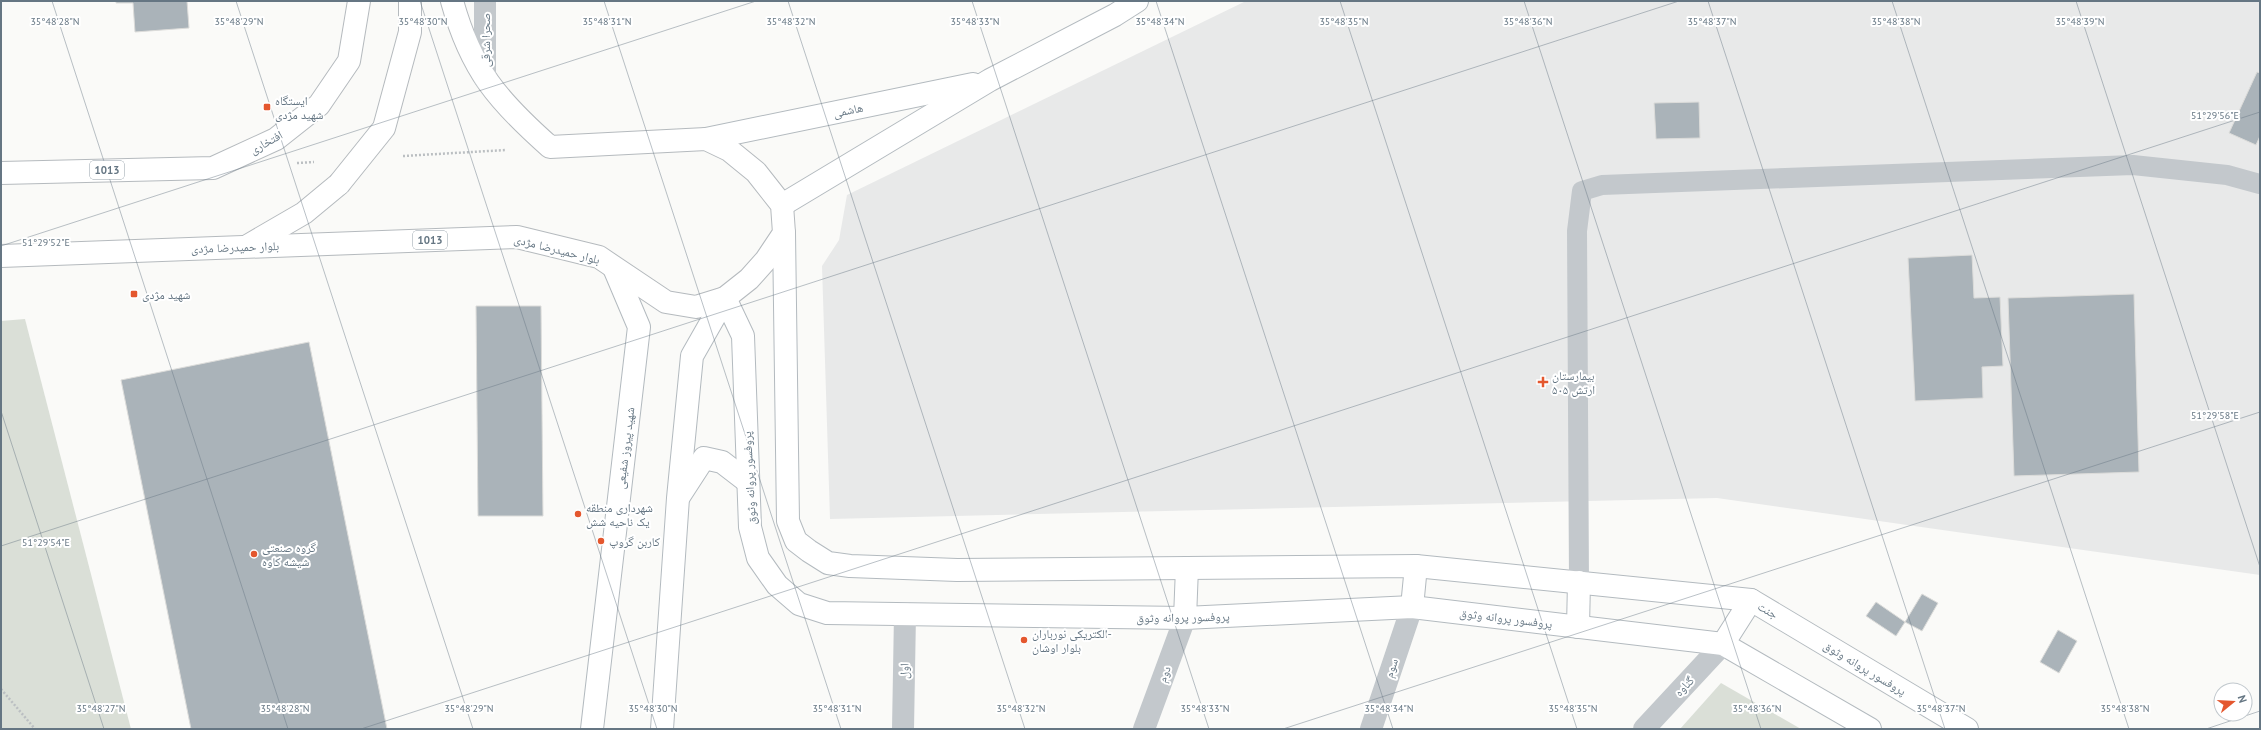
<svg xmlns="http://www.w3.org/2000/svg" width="2261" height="730" font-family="'PT Sans','Noto Naskh Arabic',sans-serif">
<rect width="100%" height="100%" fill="#fafaf8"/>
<!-- built -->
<polygon fill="#e8e9e9" points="1246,1 2260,1 2260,575 1717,498 830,519 822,266 839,240 847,195"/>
<!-- green -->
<g fill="#dadfd7">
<polygon points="25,319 131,729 1,729 1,321"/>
<polygon points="1721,683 1801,729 1680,729"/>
</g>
<!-- building -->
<g fill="#aab3b9" stroke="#dcdcda">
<polygon points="116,1 187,1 189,28 135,32 133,3 116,3"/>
<polygon points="2257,72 2260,73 2260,136 2256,145 2229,133"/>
<polygon points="1699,102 1700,138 1656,139 1654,103"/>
<polygon points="1972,255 1974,298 2000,297 2003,366 1982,367 1983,398 1915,401 1908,258"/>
<polygon points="2134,294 2139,472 2014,476 2008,298"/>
<polygon points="476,306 541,306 543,516 478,516"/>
<polygon points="309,342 387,729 191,729 121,380"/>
<polygon points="1922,594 1938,603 1922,631 1905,622"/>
<polygon points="1876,602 1905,622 1896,636 1866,616"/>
<polygon points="2058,630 2077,641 2059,673 2040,662"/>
</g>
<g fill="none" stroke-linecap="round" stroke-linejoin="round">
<defs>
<g id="secondary">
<polyline points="706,139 973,84"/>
<polyline points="782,205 990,80 1115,15 1137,1"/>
<polyline points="784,233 788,521 796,541 809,551 828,563 850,566 957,570 1416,566 1751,600 1967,729"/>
<polyline points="725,298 743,336 750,527 758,558 777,585 799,604 827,613 1185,618 1412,607 1723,644 1870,729"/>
<polyline points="680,495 704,458 722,462 748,482"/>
<polyline points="1412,607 1416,566"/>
<polyline points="1185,618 1187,568"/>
<polyline points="1578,627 1579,582"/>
<polyline points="1723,644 1751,600"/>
<polyline points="592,729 639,327 614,268"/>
<polyline points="662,729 678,498 692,356 725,298"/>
</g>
<g id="primary">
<polyline points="1,173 213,168 276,139 319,105 349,61 359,1"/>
<polyline points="249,245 304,213 339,184"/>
<path d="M1,256L517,237L599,257L666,302L696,307L725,298L749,279L766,260L784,233L782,205L756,172L729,150L706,139L550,147C498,101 471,70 452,1"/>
</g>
</defs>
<!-- secondary casing -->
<use href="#secondary" stroke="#b3babf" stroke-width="24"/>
<!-- primary casing -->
<use href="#primary" stroke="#b5babe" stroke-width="24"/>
<!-- path -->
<g stroke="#bbbfc2" stroke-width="2.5" stroke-dasharray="2 2" stroke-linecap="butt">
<polyline points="403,156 506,150"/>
<polyline points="297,163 314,162"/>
<polyline points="1,689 35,729"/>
</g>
<!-- lane -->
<polyline stroke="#c3c8cc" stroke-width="20" points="1579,582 1577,231 1582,191 1602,185 2133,165 2227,175 2260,184"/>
<!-- street -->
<g stroke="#c3c8cc" stroke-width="22">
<polyline points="485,79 485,1"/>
<polyline points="903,729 905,614"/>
<polyline points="1144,729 1185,618"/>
<polyline points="1371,729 1412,607"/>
<polyline points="1644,729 1723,644"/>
</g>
<!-- secondary -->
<use href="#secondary" stroke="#fff" stroke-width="22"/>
<!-- primary -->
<use href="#primary" stroke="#fff" stroke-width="22"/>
<defs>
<polyline id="primary-bridge" points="339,184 384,128 410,32 410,1"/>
</defs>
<!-- primary-bridge casing -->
<use href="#primary-bridge" stroke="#b5babe" stroke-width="24" stroke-linecap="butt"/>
<!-- primary-bridge -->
<use href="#primary-bridge" stroke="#fff" stroke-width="22"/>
</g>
<!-- ticks -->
<path fill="none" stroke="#657683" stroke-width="1" stroke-opacity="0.45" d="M52,1L288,729M236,1L473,729M420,1L657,729M604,1L841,729M788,1L1025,729M972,1L1209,729M1156,1L1393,729M1340,1L1577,729M1524,1L1761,729M1708,1L1945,729M1892,1L2129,729M2076,1L2260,567M1,246L756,1M1,411L104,729M1,546L1679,1M361,729L2260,112M1283,729L2260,412M2206,729L2260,711"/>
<!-- markers -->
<g fill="#e4572e" stroke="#fff" stroke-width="1.5">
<rect x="263" y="103" width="8" height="8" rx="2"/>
<rect x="130" y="290" width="8" height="8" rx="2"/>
<path d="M1541 376h4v4h4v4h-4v4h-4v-4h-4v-4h4z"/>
<circle cx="578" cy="514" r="4"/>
<circle cx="601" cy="541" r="4"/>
<circle cx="254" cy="554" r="4"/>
<circle cx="1024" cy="640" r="4"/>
</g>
<g text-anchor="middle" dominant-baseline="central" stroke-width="4" stroke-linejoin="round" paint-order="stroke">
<!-- shield labels -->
<g fill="#fff" stroke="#939fa8" stroke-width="1">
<rect x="90" y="161" width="34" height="18" rx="3"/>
<rect x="413" y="231" width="34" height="18" rx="3"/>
</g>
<g font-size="11" font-weight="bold" fill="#657683">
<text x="107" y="170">1013</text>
<text x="430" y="240">1013</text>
</g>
<!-- street labels -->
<g font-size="12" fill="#657683" stroke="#fff">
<text transform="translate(485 40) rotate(-90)">صحرا شرقی</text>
<text transform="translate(848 110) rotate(-12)">هاشمی</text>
<text transform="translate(266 142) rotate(-29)">افتخاری</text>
<text transform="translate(235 247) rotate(-2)">بلوار حمیدرضا مژدی</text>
<text transform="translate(557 249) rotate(14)">بلوار حمیدرضا مژدی</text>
<text transform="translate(625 448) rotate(-83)">شهید پیروز شفیعی</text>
<text transform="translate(749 478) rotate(-93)">پروفسور پروانه وثوق</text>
<text transform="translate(1768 610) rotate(30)">جنت</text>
<text transform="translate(1183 617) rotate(-1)">پروفسور پروانه وثوق</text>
<text transform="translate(1506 618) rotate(7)">پروفسور پروانه وثوق</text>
<text transform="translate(1391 668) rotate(-72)">سوم</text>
<text transform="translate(1865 668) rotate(31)">پروفسور پروانه وثوق</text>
<text transform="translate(904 671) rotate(-89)">اول</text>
<text transform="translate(1164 674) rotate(-70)">دوم</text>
<text transform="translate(1684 686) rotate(-47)">گناوه</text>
</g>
<!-- poi labels -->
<g font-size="12" fill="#657683" stroke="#fff" text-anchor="start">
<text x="275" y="100">ایستگاه<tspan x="275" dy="14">شهید مژدی</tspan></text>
<text x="142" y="294">شهید مژدی</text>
<text x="1552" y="375">بیمارستان<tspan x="1552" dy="14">۵۰۵ ارتش</tspan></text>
<text x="586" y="507">شهرداری منطقه<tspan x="586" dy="14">یک ناحیه شش</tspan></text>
<text x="609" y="541">کاربن گروپ</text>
<text x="262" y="547">گروه صنعتی<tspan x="262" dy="14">شیشه کاوه</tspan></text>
<text x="1032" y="633">الکتریکی نورباران-<tspan x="1032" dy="14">بلوار اوشان</tspan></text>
</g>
</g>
<g font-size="10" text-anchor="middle" fill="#657683" stroke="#fff" stroke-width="4" stroke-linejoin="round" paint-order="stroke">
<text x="55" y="25">35°48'28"N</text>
<text x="239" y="25">35°48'29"N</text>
<text x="423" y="25">35°48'30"N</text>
<text x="607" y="25">35°48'31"N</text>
<text x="791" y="25">35°48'32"N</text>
<text x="975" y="25">35°48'33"N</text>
<text x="1160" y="25">35°48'34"N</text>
<text x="1344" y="25">35°48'35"N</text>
<text x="1528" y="25">35°48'36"N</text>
<text x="1712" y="25">35°48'37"N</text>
<text x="1896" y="25">35°48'38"N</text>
<text x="2080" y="25">35°48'39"N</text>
<text x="2215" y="119">51°29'56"E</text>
<text x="46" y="246">51°29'52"E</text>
<text x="2215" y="419">51°29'58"E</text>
<text x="46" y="546">51°29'54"E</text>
<text x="101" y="712">35°48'27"N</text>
<text x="285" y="712">35°48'28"N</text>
<text x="469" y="712">35°48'29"N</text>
<text x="653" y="712">35°48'30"N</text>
<text x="837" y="712">35°48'31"N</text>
<text x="1021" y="712">35°48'32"N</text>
<text x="1205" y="712">35°48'33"N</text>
<text x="1389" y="712">35°48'34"N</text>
<text x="1573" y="712">35°48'35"N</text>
<text x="1757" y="712">35°48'36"N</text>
<text x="1941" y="712">35°48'37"N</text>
<text x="2125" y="712">35°48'38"N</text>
</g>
<!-- border -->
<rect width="2261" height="730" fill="none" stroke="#657683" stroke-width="4"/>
<!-- north arrow -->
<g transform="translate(2233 702) rotate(72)"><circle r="19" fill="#ffffff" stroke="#c1c8cd"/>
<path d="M0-3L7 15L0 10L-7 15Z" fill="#e4572e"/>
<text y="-6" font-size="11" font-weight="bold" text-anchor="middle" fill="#657683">N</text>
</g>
</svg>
